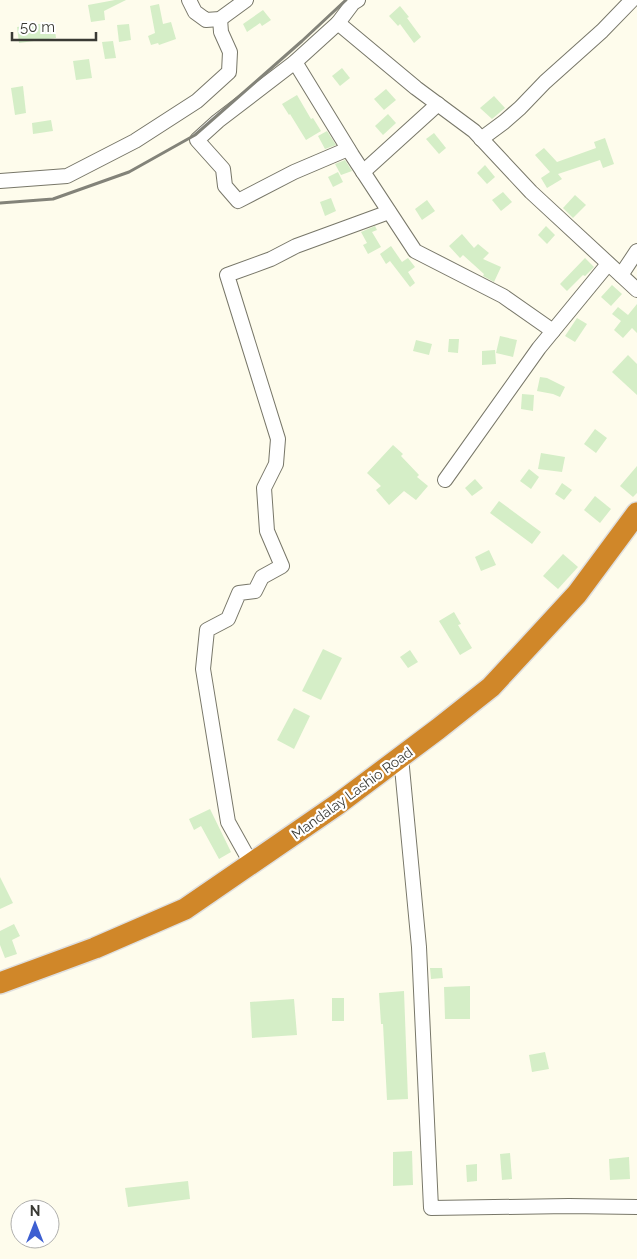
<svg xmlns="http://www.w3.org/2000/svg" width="637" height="1259" font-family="Raleway,sans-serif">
<rect width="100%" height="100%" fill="#fefcec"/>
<!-- building -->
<g fill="#d5eec7">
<polygon points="115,0 126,0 104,11 105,20 91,22 88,5"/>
<polygon points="159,4 163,24 171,22 176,39 159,45 158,43 151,45 148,36 155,33 150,6"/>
<polygon points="400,6 409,17 407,18 421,37 414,43 400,24 398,26 389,16"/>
<polygon points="263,10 271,20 262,26 260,23 247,32 243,24"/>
<polygon points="54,22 56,38 19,43 17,27"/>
<polygon points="129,24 131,40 119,42 117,25"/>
<polygon points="113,41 116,58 105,59 102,42"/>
<polygon points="89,59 92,78 76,80 73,61"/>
<polygon points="342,68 350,78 340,86 332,76"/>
<polygon points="23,86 26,113 15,115 11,88"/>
<polygon points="386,89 396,100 384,110 374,99"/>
<polygon points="297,95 311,119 313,118 321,131 306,140 290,114 289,115 282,104"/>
<polygon points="494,96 505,108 492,119 480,108"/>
<polygon points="388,114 396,123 383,135 375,126"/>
<polygon points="51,120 53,131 33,134 32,123"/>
<polygon points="327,131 336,145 325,149 318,136"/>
<polygon points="434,133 446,148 439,154 426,139"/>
<polygon points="605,138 614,164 603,168 600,160 558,174 562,179 547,188 541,178 550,172 535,155 544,148 557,162 596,148 594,142"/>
<polygon points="345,160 352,171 341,175 335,164"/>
<polygon points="485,165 495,177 487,184 477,173"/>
<polygon points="338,172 343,182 333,187 328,177"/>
<polygon points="503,192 512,202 501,211 492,200"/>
<polygon points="575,195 586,205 573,218 563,208"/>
<polygon points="331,198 336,211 325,216 320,202"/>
<polygon points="427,200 435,211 422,220 415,209"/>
<polygon points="375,226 377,230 372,232 381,247 368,254 363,245 367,243 361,232"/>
<polygon points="546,226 555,235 547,244 538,235"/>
<polygon points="462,234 474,248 478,244 489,253 483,259 501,267 494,282 483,276 484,274 463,255 460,258 449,246"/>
<polygon points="391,246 402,262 408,258 415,267 408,272 415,283 410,287 390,261 386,264 380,254"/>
<polygon points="585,258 594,267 585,276 583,275 567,291 560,284"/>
<polygon points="612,285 622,294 611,306 601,297"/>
<polygon points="637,304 637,333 632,328 623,338 614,330 621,321 612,314 618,307 628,315"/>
<polygon points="577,318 587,324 575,342 565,336"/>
<polygon points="500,336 517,340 513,357 496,353"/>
<polygon points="449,339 459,339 458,353 448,352"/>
<polygon points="416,340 432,344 429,355 413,351"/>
<polygon points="495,350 496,364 482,365 482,351"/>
<polygon points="628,355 637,364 637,395 612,372"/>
<polygon points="540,377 547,378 565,387 560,397 553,394 537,391"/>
<polygon points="522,394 534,395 533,411 521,409"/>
<polygon points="595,429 607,438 596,453 584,444"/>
<polygon points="393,445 403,454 401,456 419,475 417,477 428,486 416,500 404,491 389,505 376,490 381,486 367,473"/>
<polygon points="541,453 565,457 562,472 538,469"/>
<polygon points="637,466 637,493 633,497 620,486"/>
<polygon points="529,469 539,477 531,489 520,481"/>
<polygon points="475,479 483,488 472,496 465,488"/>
<polygon points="562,483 572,490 564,500 555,494"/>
<polygon points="595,496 611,509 600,523 584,510"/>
<polygon points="499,501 541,532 532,544 490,513"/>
<polygon points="489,550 496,565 481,571 475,557"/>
<polygon points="563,554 578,567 558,589 543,576"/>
<polygon points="454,612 461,624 458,625 472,648 460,655 439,621"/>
<polygon points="323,649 342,658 321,700 302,691"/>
<polygon points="410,650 418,662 408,668 400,657"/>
<polygon points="294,708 310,716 294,749 277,740"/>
<polygon points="210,809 231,852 219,859 201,826 194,830 189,819"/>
<polygon points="0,877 13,903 0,909"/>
<polygon points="14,924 20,936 12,940 17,954 5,958 0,945 0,931"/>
<polygon points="430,968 442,968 443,978 431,979"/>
<polygon points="470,986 470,1019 445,1019 444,987"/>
<polygon points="404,991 408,1099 387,1100 383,1024 381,1024 379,993"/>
<rect x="332" y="998" width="12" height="23"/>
<polygon points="294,999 297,1035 252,1038 250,1002"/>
<polygon points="545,1052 549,1069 532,1072 529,1055"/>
<polygon points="412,1151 413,1185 393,1186 393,1152"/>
<polygon points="510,1153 512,1179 502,1180 500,1154"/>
<polygon points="629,1157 630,1179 610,1180 609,1159"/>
<polygon points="477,1164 477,1181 467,1182 466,1165"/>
<polygon points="188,1181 190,1199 128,1207 125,1188"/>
</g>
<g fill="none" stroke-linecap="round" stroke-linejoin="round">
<defs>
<g id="minor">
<polyline points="189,0 195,12 206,20 220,19 246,0"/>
<polyline points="338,23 353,3 358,0"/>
<polyline points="295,62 352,155 415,251 503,296 553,331"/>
<polyline points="481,139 504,122 520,108 545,82 602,31 632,0"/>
<polyline points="348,149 294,172 238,201 225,186 223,169 197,140 218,121 295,62 338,23 416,88 474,131 531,192 637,290"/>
<polyline points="363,172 438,104"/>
<polyline points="0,181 67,176 135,141 197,101 229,72 230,52 221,32 220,19"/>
<polyline points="621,275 637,251"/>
<polyline points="445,480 539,348 608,264"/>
<polyline points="401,757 419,947 431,1208 569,1206 637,1207"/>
<polyline points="252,865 228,822 203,669 207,630 228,619 239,593 255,591 262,577 282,566 267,531 264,488 276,464 278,439 227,275 271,259 296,246 389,212"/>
</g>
<polyline id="highway" points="0,983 95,948 185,909 338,804 438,729 491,687 577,594 637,513"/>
</defs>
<!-- minor casing -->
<use href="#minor" stroke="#787769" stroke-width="16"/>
<!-- highway casing -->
<use href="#highway" stroke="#dfdfdf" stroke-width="24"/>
<!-- minor -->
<use href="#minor" stroke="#fff" stroke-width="14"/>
<!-- highway -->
<use href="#highway" stroke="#d08729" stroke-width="21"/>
<!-- rail -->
<polyline stroke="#838379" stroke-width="3" points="0,203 53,199 129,172 195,135 302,41 346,0"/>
</g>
<g text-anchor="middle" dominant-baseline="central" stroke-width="4.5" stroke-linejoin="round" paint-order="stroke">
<!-- street labels -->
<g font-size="14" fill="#3a3a34" stroke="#fff">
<text transform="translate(352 793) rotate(-36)">Mandalay Lashio Road</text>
</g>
</g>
<!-- north arrow -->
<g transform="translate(35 1224)"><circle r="24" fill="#ffffff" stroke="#b0b0ae"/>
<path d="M0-4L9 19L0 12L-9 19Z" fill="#3d5fd1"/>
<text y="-8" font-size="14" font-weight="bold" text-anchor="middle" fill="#3a3a34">N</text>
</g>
<!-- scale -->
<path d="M12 32v8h84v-8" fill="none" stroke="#3a3a34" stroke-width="2.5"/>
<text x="20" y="32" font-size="15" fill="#3a3a34" stroke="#ffffff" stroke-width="4" paint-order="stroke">50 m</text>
</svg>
